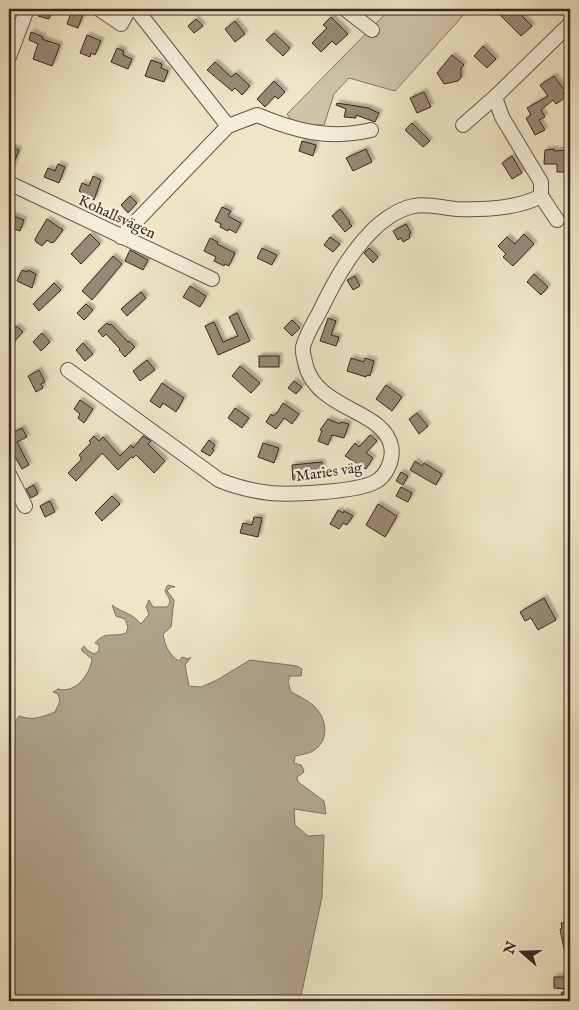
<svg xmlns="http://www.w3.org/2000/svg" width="579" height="1010" font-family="'IM FELL English',serif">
<defs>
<filter id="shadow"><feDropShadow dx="3" dy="-3" stdDeviation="1" flood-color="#0004"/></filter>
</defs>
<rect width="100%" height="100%" fill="#efe6c6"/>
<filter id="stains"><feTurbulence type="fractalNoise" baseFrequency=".004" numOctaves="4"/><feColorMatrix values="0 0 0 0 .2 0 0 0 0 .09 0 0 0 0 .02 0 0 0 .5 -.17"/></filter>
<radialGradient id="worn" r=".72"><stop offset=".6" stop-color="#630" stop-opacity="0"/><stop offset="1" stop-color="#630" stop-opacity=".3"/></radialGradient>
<!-- green -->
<path fill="#d0c5a9" stroke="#847564" d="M390,9H469L395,91L349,78L334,94L324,125C309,125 295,128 287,114Z"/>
<!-- water -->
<path fill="#b0a48d" stroke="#807161" d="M169,585L175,587H171L167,591L174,600L171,627L163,634C165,646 169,655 179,661L182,657L188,659L191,657L185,665L189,686L201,687L217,680L250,660L297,666L302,669L301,676H290L288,682L291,692C299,696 307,700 314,706C328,719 330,743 311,752C306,754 300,755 295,756L294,763L301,765L304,770L303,773L297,777L298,782L324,801L326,814L294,809L295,825L308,836L324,835L322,897L300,1001H9V734L15,731L13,725L19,716C33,721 42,717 55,712L60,701L58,694L53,692L58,689C75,694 90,675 92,659L81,650L84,646L87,650L94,654L99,651V645L95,643C106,630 112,638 126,633L128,627L125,619L116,616L112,605C124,614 131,612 141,624L149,614L146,607L149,600L153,607H167C173,600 168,598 165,591L167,586Z"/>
<!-- building -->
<g fill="#978975" stroke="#37251e" filter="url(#shadow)">
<polygon points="41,9 53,9 49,19 38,16"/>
<polygon points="494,9 515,9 532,26 521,36"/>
<polygon points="72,10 83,14 78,28 67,24"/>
<polygon points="331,17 348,34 336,45 332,41 321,52 312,43 327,28 323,25"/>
<polygon points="196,19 203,26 194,33 188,26"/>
<polygon points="235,21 245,34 235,42 225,29"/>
<polygon points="31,32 43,37 42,39 60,45 52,66 33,59 38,44 29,40"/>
<polygon points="274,33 290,48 283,56 266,40"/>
<polygon points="87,35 101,41 95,55 91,53 90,57 80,53"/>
<polygon points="483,46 496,59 487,68 474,56"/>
<polygon points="117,48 124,51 123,55 132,59 128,69 111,62"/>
<polygon points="452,55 464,65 461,68 461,78 458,81 444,84 437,73"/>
<polygon points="151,60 162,64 161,68 168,71 164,82 145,76"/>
<polygon points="215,62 231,77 236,73 250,86 242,95 235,88 232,91 207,70"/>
<polygon points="554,76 565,91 563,93 566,97 556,104 553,100 541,110 545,117 539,120 545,130 535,135 526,118 531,115 527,108 548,96 540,85"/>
<polygon points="274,81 285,92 278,99 275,96 265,107 257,99"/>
<polygon points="424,92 431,107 417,113 410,98"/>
<polygon points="337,103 368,108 379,113 375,122 356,115 356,118 344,117 346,109 336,105"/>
<polygon points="412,123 430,141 423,147 405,130"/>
<polygon points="302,141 316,145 313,156 299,151"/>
<polygon points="9,146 19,150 10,174 9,174"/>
<polygon points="366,149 372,162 353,171 346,158"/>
<polygon points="554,149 554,151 568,150 568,158 570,158 570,168 568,168 568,172 557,172 557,164 544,164 545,150"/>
<polygon points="512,156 522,173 512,179 502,163"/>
<polygon points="58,164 65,167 59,183 44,177 48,168 55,171"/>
<polygon points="93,176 101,180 94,200 79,191 82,183 89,186"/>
<polygon points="130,196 137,203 128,213 121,205"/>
<polygon points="222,207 231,211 228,216 241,223 236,233 229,229 228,231 220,227 221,224 215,221"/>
<polygon points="340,209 350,222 349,223 352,226 345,232 332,216"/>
<polygon points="9,214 24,220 20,231 9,227"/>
<polygon points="47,219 63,230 54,242 51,243 47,240 42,246 36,242 35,239"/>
<polygon points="406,224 411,233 409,234 410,238 403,242 401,238 398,240 393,231"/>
<polygon points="90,234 100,244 81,264 71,254"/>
<polygon points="524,234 534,244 513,266 503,257 506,254 498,246 507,237 515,244"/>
<polygon points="330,237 340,244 333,252 324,245"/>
<polygon points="210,238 218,242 217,244 235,253 229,266 225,264 224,266 214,261 216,257 204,251"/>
<polygon points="262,248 277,255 272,265 257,258"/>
<polygon points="369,248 378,257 373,263 364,253"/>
<polygon points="130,250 148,260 143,270 125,261"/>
<polygon points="113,256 122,264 92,300 82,291"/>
<polygon points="22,270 27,272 28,270 36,274 32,288 17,281"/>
<polygon points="534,274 548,287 541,295 527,282"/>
<polygon points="355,276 360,286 353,290 347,280"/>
<polygon points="54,283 61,290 39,311 33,304"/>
<polygon points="190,286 206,296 200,307 183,297"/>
<polygon points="141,292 146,298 127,316 121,309"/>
<polygon points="86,304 93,310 84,320 77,313"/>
<polygon points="237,313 250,341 218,355 205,326 214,322 223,342 238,336 229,317"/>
<polygon points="328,318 336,321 331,335 339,337 336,346 320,341"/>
<polygon points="292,320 300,328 292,336 284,328"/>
<polygon points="107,323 109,325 111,324 128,342 129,341 135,347 125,357 119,350 120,349 106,334 103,337 98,331"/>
<polygon points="16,326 23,332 9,347 9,334"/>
<polygon points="42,333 50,342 41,351 33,342"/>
<polygon points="83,343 93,354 85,361 76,350"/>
<rect x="259" y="356" width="20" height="11"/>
<polygon points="351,358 364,362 365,358 374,361 370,376 367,375 366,377 347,371"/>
<polygon points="147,360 155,370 140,381 133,371"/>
<polygon points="240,366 260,383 251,393 232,376"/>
<polygon points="39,370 45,382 41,384 43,388 36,392 28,376"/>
<polygon points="294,381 302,387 296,394 288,388"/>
<polygon points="162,383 184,398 176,412 163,403 160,408 150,401"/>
<polygon points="386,385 402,397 392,411 376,399"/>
<polygon points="80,400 93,409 84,423 78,418 80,414 74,409"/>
<polygon points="283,403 299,414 292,424 284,418 276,429 266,422 271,414 273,416 277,413"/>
<polygon points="235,408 249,418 242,428 228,418"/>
<polygon points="417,413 428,426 419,434 409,419"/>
<polygon points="328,419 340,424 341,422 349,424 344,438 332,435 328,445 318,441 322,431 320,430"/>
<polygon points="9,426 12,433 22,428 27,437 17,442 29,465 22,469 9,447"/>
<polygon points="370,435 377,441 366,453 373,458 366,469 345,456 355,443 359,447"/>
<polygon points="94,436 99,441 103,437 120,456 131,445 133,448 143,436 151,441 148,444 165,461 154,473 136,455 133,458 131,457 118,470 102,453 76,481 68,473 81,460 81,458 79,455 91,443 89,441"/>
<polygon points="209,440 215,445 212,449 214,450 210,456 201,451"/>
<polygon points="263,443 279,448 274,463 258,457"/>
<polygon points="415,461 422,466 424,463 442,474 436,485 410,470"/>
<polygon points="322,462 323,477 293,480 292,465"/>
<polygon points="401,472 408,476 403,485 396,481"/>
<polygon points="34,485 38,494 31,498 26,489"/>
<polygon points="401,487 412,493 408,502 396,496"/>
<polygon points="112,496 120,504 102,521 95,513"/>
<polygon points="50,501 55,512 45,517 40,506"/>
<polygon points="378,504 397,516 385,537 366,525"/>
<polygon points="338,510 343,513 344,511 353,516 347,525 343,523 339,529 330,524"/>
<polygon points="254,517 262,518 258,537 240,533 243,523 252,525"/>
<polygon points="544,598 556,620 538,630 531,618 525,621 520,612"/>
<polygon points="570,922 570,954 565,954 560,929 562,928 561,923"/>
<polygon points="554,977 566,977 566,989 554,988"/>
<polygon points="562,992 570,995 570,1001 558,1001"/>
</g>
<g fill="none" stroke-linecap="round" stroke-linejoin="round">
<defs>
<g id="minor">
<polyline points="99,9 121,24 129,9"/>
<path d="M136,9L228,126L257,115C296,131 328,140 371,130"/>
<polyline points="345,9 372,30"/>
<polyline points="9,57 27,9"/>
<polyline points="463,125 495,97"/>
<polyline points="9,183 212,279"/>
<polyline points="557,220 541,196 541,182 502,117 495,97 570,24"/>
<polyline points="121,237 228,126"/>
<path d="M68,370L219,480C236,487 253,491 270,493C292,495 356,492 375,482C387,476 394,458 391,446C384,409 314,410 305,362C304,357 302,352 303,347C306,335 313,324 319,313C333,284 348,256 370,233C381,221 398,209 414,206C427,203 443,208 456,209C483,210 517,209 541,196"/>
<polyline points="9,474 25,506"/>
</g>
</defs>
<!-- minor casing -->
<use href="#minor" stroke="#655548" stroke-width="16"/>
<!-- minor -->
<use href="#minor" stroke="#f5efda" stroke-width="14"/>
</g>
<g text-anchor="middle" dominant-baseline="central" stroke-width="5" stroke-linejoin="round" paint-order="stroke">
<!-- street labels -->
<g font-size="15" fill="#37251e" stroke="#f5efda">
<text transform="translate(117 217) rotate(25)">Kohallsvägen</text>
<text transform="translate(329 472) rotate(-8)">Maries väg</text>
</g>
</g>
<!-- margin -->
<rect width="579" height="1010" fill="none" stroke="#efe6c6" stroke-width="30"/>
<rect x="10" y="10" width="559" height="990" fill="none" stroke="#37251e" stroke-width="2.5"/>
<rect x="15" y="15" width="549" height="980" fill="none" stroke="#37251e"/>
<!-- north arrow -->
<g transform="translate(522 952) rotate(290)" stroke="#f5efda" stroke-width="4" paint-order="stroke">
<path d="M0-4L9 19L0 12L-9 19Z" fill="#37251e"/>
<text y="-8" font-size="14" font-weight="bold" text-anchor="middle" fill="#37251e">N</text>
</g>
<rect width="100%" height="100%" filter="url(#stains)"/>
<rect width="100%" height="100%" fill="url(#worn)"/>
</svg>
